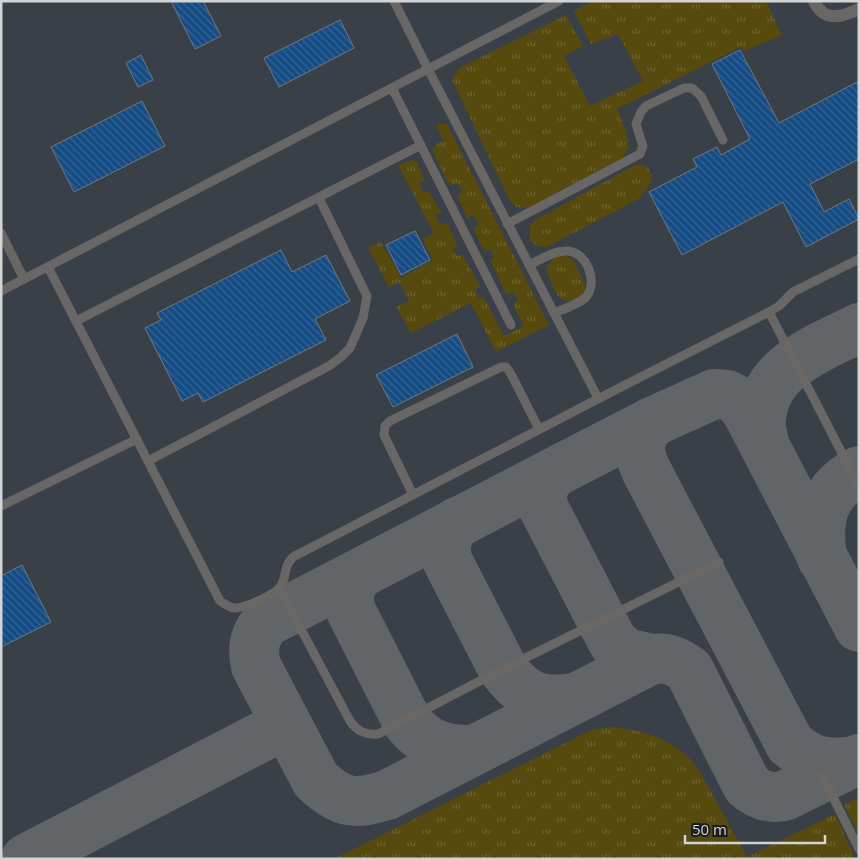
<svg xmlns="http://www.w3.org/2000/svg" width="860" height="860" font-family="'Open Sans',sans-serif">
<defs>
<pattern id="grass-tufts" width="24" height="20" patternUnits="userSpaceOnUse" patternTransform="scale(1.25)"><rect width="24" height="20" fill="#574a0e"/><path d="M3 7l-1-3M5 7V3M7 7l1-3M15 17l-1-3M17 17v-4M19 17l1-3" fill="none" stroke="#6e6330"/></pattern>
<pattern id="building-back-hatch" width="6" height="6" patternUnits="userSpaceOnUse" patternTransform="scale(1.25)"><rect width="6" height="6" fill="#144c83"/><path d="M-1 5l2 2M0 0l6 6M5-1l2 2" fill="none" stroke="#356594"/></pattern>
</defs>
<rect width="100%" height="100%" fill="#323538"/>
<!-- built -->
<rect fill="#394048" x="1" y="1" width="858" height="858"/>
<!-- grass -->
<g fill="url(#grass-tufts)">
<polygon points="593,1 766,1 782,35 745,51 742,46 617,109 626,131 629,147 621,159 528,208 517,207 510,201 452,80 459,68 566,15 583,46 564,56 590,106 643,81 618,34 591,44 574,11"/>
<polygon points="440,123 447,124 549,325 496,352 471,303 411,333 396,307 409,301 399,282 389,287 368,248 381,242 401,278 433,260 423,239 434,233 398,165 411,160 417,161 424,180 419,183 423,192 429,191 441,212 435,215 440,224 448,223 457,246 453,249 457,256 463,255 480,286 475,291 479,298 484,298 504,336 524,326 513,304 518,300 513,292 506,294 490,260 494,257 491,250 484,251 473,228 479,225 473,215 467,218 457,195 463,192 457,183 449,185 432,149 438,143 444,141 436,126"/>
<polygon points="637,164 647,167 652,175 651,183 640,198 547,247 536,246 530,240 530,225 539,218"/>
<path d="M565,255L574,261L586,287L583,296C578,298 572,302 567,301C555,300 550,278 546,268L555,257Z"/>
<path d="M613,727C640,730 670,738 689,758C700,770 706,783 714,797C725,817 736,837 747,857L835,814L854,856L852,859H339L338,857L583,734L596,729Z"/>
<polygon points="859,797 859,834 844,805"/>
</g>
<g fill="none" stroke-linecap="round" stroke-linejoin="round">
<!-- taxiway -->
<g stroke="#626568" stroke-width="50">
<path d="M652,422C637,441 637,448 646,470L790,744C813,763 826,765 856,761"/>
<path d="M764,444C763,436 760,428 761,421C763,367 818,349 859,328"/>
<path d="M553,473C542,487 540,491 544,509L613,642L626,653L652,659"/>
<path d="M457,522C447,535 443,546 448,562L503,669C524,697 540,703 574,698"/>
<path d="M822,558C816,520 822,491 859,471"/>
<path d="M359,574C349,585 347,597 351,611L408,723C427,746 446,750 474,750"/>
<path d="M859,627L747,412L739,401L727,395L714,394L652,422L553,473L266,622C254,635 252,649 256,666L316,780C341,804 355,805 387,795L652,659C668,657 676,661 689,670L747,785C758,795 769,799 784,796L859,759"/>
<polyline points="26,859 286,724"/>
</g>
</g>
<!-- building -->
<g fill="url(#building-back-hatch)" stroke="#74777b">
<polygon points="171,1 203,1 221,36 195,49"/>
<polygon points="340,20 354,48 279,87 264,58"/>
<polygon points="740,50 779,123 859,81 859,159 810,184 824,212 849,199 859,219 806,247 783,202 682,255 649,192 697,167 693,159 717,147 721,155 750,139 712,64"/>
<polygon points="141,55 153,80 138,87 126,63"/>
<polygon points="142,101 165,146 74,192 51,147"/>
<polygon points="415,231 430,260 401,275 386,245"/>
<polygon points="281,250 292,272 326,255 350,301 315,319 326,340 203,402 198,393 182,401 145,328 161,320 157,313"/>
<polygon points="457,334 473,367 393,407 376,375"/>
<polygon points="22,565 51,622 1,647 1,576"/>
</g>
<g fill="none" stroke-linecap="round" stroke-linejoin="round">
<!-- service -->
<g stroke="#686765" stroke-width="9">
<polyline points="559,1 428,69 598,398"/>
<polyline points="392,88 511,325"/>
<polyline points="507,224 640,154 643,146 636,124 641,112 646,106 684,88 692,88 701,96 723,140"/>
<polyline points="1,233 24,279"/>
<path d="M529,265C540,260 553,251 566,251C586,250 600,283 585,298C577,305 563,309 554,313"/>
<path d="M48,267L220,601C225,604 229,607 234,608C245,608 275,595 281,586C287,576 283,567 293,557L621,387L769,312L779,306L793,292L859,259"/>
<polyline points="1,291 428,69 394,1"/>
<polyline points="769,312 859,486"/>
<polyline points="76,321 421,145"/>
<polyline points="148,461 329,366 341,357 350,348 363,318 367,296 319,198"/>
<polyline points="413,495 384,435 385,426 390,421 501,367 506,367 511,374 539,429"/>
<polyline points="1,506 137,439"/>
<path d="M279,588L350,721C358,732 366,735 378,734L503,669L719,562"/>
<polyline points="823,777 859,849"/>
</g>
<!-- tertiary -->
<path stroke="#686765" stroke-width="12" d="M814,1C824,23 842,17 859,9"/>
</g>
<!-- border -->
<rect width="860" height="860" fill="none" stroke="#d2d4d6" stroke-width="5"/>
<!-- scale -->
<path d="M685 835v8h140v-8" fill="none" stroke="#d2d4d6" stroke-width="2.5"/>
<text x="692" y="835" font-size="15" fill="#d2d4d6" stroke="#1b1c1e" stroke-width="4" paint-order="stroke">50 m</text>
</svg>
